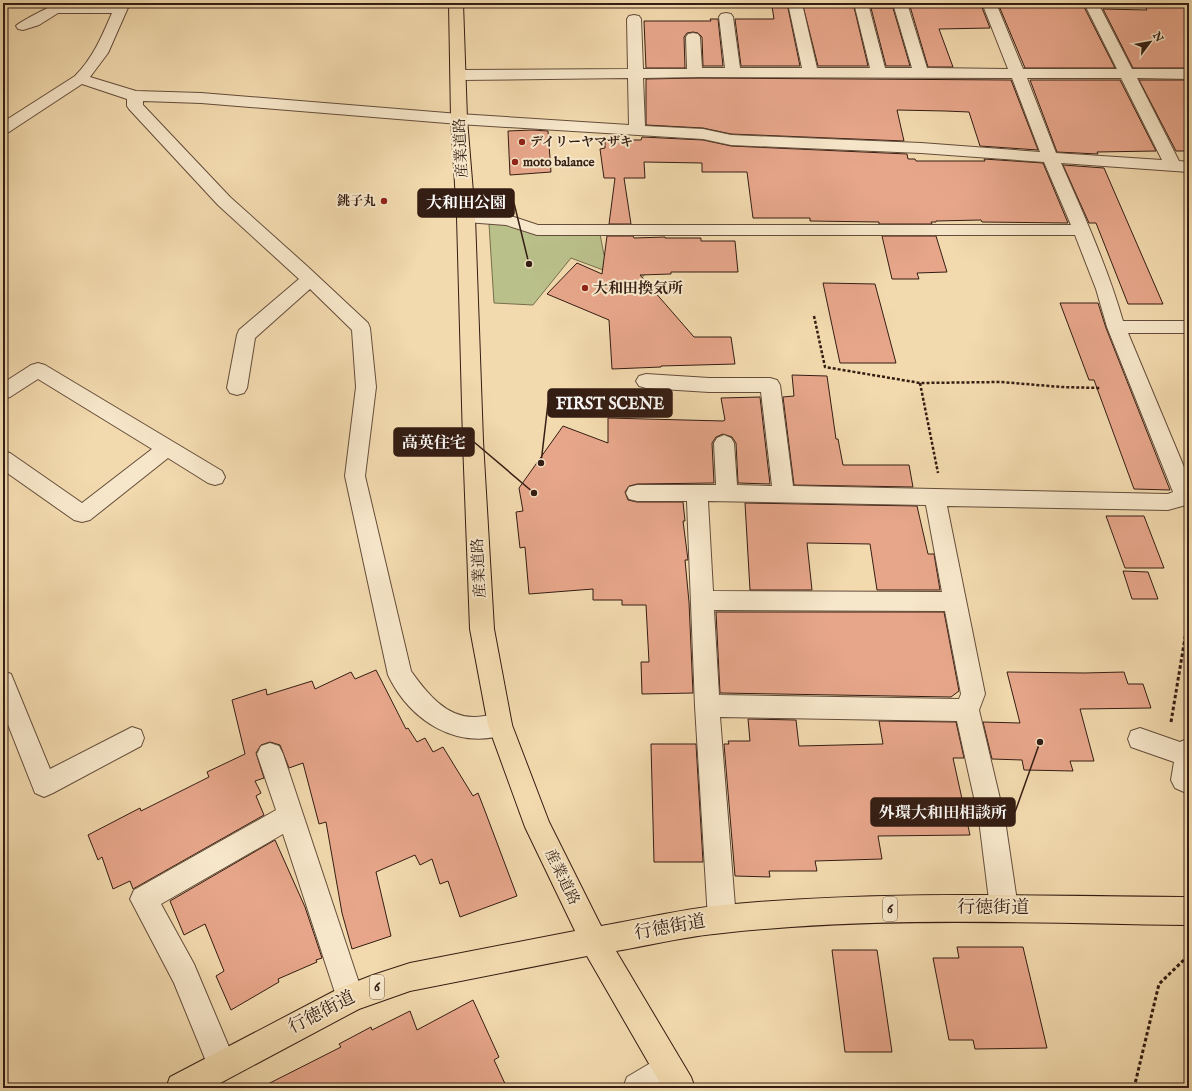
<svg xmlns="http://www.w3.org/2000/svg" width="1192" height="1091" font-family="'IM FELL English','Noto Serif JP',serif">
<rect width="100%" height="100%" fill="#f2daae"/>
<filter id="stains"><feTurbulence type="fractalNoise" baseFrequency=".005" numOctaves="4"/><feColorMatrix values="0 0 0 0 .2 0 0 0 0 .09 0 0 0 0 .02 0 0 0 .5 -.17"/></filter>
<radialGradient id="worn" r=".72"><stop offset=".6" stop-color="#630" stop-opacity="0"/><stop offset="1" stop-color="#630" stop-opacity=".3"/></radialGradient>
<!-- green -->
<polygon fill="#bac08a" stroke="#776e4e" points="489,224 509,224 600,234 604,255 641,269 645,274 638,283 571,258 533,305 494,303"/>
<!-- building -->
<g fill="#e7a68a" stroke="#341d13">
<polygon points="827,3 851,3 852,8 854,7 868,66 818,66 803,6 827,6"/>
<polygon points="909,3 966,3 967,5 981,5 990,28 939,29 953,67 928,67"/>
<polygon points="1019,3 1079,3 1083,5 1115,68 1025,68 999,6 1020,6"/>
<polygon points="1143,3 1189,3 1189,68 1133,68 1103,9 1147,10"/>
<polygon points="772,6 789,6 788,8 800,66 741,66 735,19 774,19"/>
<polygon points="871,8 893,8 910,66 886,66"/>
<polygon points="710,19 718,19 723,66 703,66 702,37 698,33 693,32 687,33 684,37 685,68 646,68 644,21 711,21"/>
<polygon points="699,78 1011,80 1038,150 980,146 969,112 945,111 897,110 904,141 731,134 703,128 646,125 646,79"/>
<polygon points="1030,80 1120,80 1156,151 1097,152 1098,154 1057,152"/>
<polygon points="1139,80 1189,80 1189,151 1176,151"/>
<polygon points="532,130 548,131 551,172 510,175 508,131"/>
<polygon points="642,137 703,140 731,146 907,154 908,159 915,159 916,161 985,161 984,159 1043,163 1068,223 982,222 981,220 936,221 936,222 931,222 932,224 879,224 879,222 810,221 810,218 753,218 747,172 702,172 702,163 644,162 645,178 624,178 631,224 609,224 615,178 604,178 600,149 605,148 605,140 641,140"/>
<polygon points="1063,165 1104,168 1163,304 1128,304 1096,223 1089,223"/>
<polygon points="607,236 633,236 634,238 665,237 665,238 701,238 701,241 735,241 738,272 671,272 671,274 640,275 694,337 731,337 735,364 661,366 661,367 612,369 609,320 547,294 577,263 602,274"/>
<polygon points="882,236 936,236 947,272 917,273 919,279 892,279"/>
<polygon points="823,283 875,284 896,363 840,363"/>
<polygon points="1060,303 1098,303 1106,328 1170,490 1134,489 1094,380 1089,380"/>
<polygon points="792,375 827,376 836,439 838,439 843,465 909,465 913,487 794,485 783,397 794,396"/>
<polygon points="760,397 770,484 738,483 736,443 732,437 723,434 716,437 712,443 714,483 637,484 629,486 625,492 628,500 637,502 683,502 685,521 683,521 688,560 685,560 689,602 693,693 642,694 641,662 649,662 646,605 622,605 622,600 593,600 593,589 529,594 525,547 520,548 516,512 523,511 519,488 563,426 608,443 608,418 723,421 725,420 721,398"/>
<polygon points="745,503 917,506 928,554 934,554 940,590 877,590 870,544 807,543 812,590 750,590"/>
<polygon points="1106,516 1144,516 1164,568 1125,568"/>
<polygon points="1123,571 1148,572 1158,599 1132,599"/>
<polygon points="716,612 944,612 959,691 951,697 720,693"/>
<polygon points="376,670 406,729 408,728 417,742 425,738 433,752 443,747 473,796 478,793 485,811 517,896 460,917 448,881 440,884 432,859 420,865 415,855 376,872 391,936 352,949 342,913 326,822 319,824 303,763 289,768 280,745 270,742 261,745 256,753 264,778 255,781 261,793 256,796 264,815 133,889 130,881 113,889 102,857 98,860 88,835 140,808 141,811 209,777 207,772 245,754 232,700 266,689 267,695 312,681 315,689 351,672 355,679"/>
<polygon points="1007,672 1084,673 1124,672 1128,684 1143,684 1151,708 1080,709 1094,761 1070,761 1073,771 1024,770 1022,760 992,759 983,722 1020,723"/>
<polygon points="748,719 796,720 799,746 883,744 879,721 956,722 964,758 953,758 970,835 878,836 882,859 815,861 817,871 769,871 770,877 735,876 724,744 729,744 728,741 750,741"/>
<polygon points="651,744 696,744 703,862 654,862"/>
<polygon points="275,840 305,907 322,958 316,960 317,962 278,979 279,982 231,1010 216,976 224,971 205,924 184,935 170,901"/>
<polygon points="957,947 1023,947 1047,1048 975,1049 973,1040 949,1040 933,958 959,958"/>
<polygon points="832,950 877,950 892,1052 845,1052"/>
<polygon points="473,1000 499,1057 494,1060 507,1088 260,1088 341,1047 339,1044 371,1027 372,1030 410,1011 417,1030"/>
</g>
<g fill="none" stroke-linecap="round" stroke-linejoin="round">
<defs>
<g id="minor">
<path d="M116,3H130L108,53L90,77L136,91L201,93L459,114L629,125L628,78L459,80L454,78L451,75L454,72L459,70L628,69L627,19L629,16L634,15L639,16L641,19L643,69H687L686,37L688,34L693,33L698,34L700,37L702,68H725L719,17L721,14L726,13L731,14L733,17L740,68H802L789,8L791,5L796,4L801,5L803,8L817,68H870L854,3H907L927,68L1008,69L982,3H996L1023,69H1117L1084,3H1098L1132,69H1189V79L1137,78L1179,161L1189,162V172L1061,163C1084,215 1107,266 1123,321H1189V333H1128L1189,479V506L1186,505L1168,510L947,506L985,694L979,710L1005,820L1018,908L1014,918L1004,922L994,918L990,908L979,820L957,721L720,717L736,919L732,929L722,933L712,929L708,919L695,706L687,501H637L629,499L626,493L629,487L637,485H716L714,443L717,438L724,435L731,438L734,443L737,485L772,486L761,392H709L646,388L639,386L636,381L639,376L646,374L709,378H770L777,380L780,385L793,486L1168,494L1173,492L1107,327L1096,289L1075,235H537L506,225L466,222L460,221L457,217L460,213L466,212L508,215L538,225H1071L1044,162L921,153L731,145L703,139L459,124L201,103L143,101V105L230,197L307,266L368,323L370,328L376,387L365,476L411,671C426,692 446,718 475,717C488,716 496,713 509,717L512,725L509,733C458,752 410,721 388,675L345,476L356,387L352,330L310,289L255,338L247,388L244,393L237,395L230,393L227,388L237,335L239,330L299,279L218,205L129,109L127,106V99L82,84L9,132L3,134V122L75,76C93,58 102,36 112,13H58L39,25L23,30L18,29L16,26C18,23 50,6 55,5H115ZM869,7H894L912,68H885ZM699,77L1012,78L1040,152L921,143L731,135L703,129L645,126L643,78ZM1027,78H1121L1162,160L1056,153ZM708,501L926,505L942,592L713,591ZM714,610L945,611L961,694L959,699L719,695Z"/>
<polygon points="38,363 45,365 222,471 225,477 222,483 215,485 208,483 168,458 90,520 82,522 74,520 3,470 3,451 10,453 82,503 152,449 38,379 10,397 3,399 3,383 31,365"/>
<polygon points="3,671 11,674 50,769 132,727 141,730 144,738 141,746 53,793 44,797 35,793 3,712"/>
<polygon points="1140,728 1180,742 1189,738 1189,790 1184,792 1175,788 1171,780 1174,762 1131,747 1128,739 1131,731"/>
<polygon points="270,743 279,746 283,754 364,998 360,1008 350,1012 340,1008 283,834 161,904 194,964 237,1066 232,1076 222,1081 212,1076 174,983 130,899 134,890 276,810 257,754 261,746"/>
<path d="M669,1053L679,1058L684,1068C673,1091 648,1088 623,1088L627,1077L659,1058Z"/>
</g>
<path id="major" d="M449,3H463L467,119L475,217L483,441L494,629L512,725L549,822L601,926C641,919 683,909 723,905C878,890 1034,896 1189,897V925C1034,923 878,916 723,933C687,936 651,945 616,951L691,1077L695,1088H663L587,956L410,991L359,1009L211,1088H166L170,1077L340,988L373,975L410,963L575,931L525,827L488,725L470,629L463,441L457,217L451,119Z"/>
</defs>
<!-- minor casing -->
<use href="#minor" stroke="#644c3a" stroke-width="2"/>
<!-- major casing -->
<use href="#major" stroke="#341d13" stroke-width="2"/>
<!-- path-far1 -->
<g stroke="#341d13" stroke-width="2.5" stroke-dasharray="3 2" stroke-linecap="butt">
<polyline points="814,316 825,367 920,383 1001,382 1061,387 1100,388"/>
<polyline points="920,383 938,473"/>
<polyline points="1186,633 1189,617"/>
</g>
<!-- path -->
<g stroke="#341d13" stroke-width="3" stroke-dasharray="3.5 2.5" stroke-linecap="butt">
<polyline points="1171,722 1186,632"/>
<polyline points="1134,1088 1159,984 1189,955"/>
</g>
<!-- minor -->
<use href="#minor" fill="#f7e7ca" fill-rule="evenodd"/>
<!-- major -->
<use href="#major" fill="#f2daae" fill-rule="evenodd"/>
</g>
<!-- markers -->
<g fill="#8f2418" stroke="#f7e7ca" stroke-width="1.5">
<circle cx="522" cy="142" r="4"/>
<circle cx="515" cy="162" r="4"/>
<circle cx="384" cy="201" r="4"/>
<circle cx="585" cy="288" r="4"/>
</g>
<g text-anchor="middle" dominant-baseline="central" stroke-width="4" stroke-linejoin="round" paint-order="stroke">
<!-- far-poi labels -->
<g font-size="13" font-weight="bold" fill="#341d13" stroke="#f7e7ca" text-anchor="start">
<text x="530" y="142">デイリーヤマザキ</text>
<text x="523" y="162">moto balance</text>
<text x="376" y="201" text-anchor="end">銚子丸</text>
</g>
<!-- shield labels -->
<g fill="#f7e7ca" stroke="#6e5a4a" stroke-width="1">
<rect x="883" y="897" width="14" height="24" rx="3"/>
<rect x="370" y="975" width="14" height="24" rx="3"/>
</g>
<g font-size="14" font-weight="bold" fill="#341d13">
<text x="890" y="909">6</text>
<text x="377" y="987">6</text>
</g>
<!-- street labels -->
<g font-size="15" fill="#341d13" stroke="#f7e7ca">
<text transform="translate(461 148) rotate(-93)">産業道路</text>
<text transform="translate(479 568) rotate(-93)">産業道路</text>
<text transform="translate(562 877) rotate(64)">産業道路</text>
</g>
<!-- poi labels -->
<g font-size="15" font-weight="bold" fill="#341d13" stroke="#f7e7ca" text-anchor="start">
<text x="593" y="288">大和田換気所</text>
</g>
<!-- near-street labels -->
<g font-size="18" fill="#341d13" stroke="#f7e7ca">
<text x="993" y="908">行徳街道</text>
<text transform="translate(670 928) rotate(-10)">行徳街道</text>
<text transform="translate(322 1013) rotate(-27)">行徳街道</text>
</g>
</g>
<!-- callouts -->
<path fill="none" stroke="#341d13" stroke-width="1.5" d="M529 264L514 203M541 463L548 403M534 493L474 442M1040 742L1015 812"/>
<g fill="#341d13" stroke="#f7e7ca" stroke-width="1.5">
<circle cx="529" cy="264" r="4"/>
<circle cx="541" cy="463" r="4"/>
<circle cx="534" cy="493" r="4"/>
<circle cx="1040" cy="742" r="4"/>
</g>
<g fill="#341d13" stroke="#341d13" stroke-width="1.5">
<rect x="418" y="189" width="96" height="28" rx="4"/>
<rect x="548" y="389" width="124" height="28" rx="4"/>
<rect x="394" y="428" width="80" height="28" rx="4"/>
<rect x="871" y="798" width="144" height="28" rx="4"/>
</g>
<g font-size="16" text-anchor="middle" font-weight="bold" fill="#fff">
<text x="466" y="208">大和田公園</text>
<text x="610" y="409">FIRST SCENE</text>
<text x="434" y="448">高英住宅</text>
<text x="943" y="818">外環大和田相談所</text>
</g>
<!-- margin -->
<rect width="1192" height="1091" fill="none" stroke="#f2daae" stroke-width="16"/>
<rect x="4" y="4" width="1184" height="1083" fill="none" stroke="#341d13" stroke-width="2"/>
<rect x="8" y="8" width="1176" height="1075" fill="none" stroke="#341d13"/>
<!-- north arrow -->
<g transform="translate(1150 42) rotate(58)" stroke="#f7e7ca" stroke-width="3" paint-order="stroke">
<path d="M0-3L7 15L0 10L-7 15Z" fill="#341d13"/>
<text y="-6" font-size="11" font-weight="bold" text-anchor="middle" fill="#341d13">N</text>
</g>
<rect width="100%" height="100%" filter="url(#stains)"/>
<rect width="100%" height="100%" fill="url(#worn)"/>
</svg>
